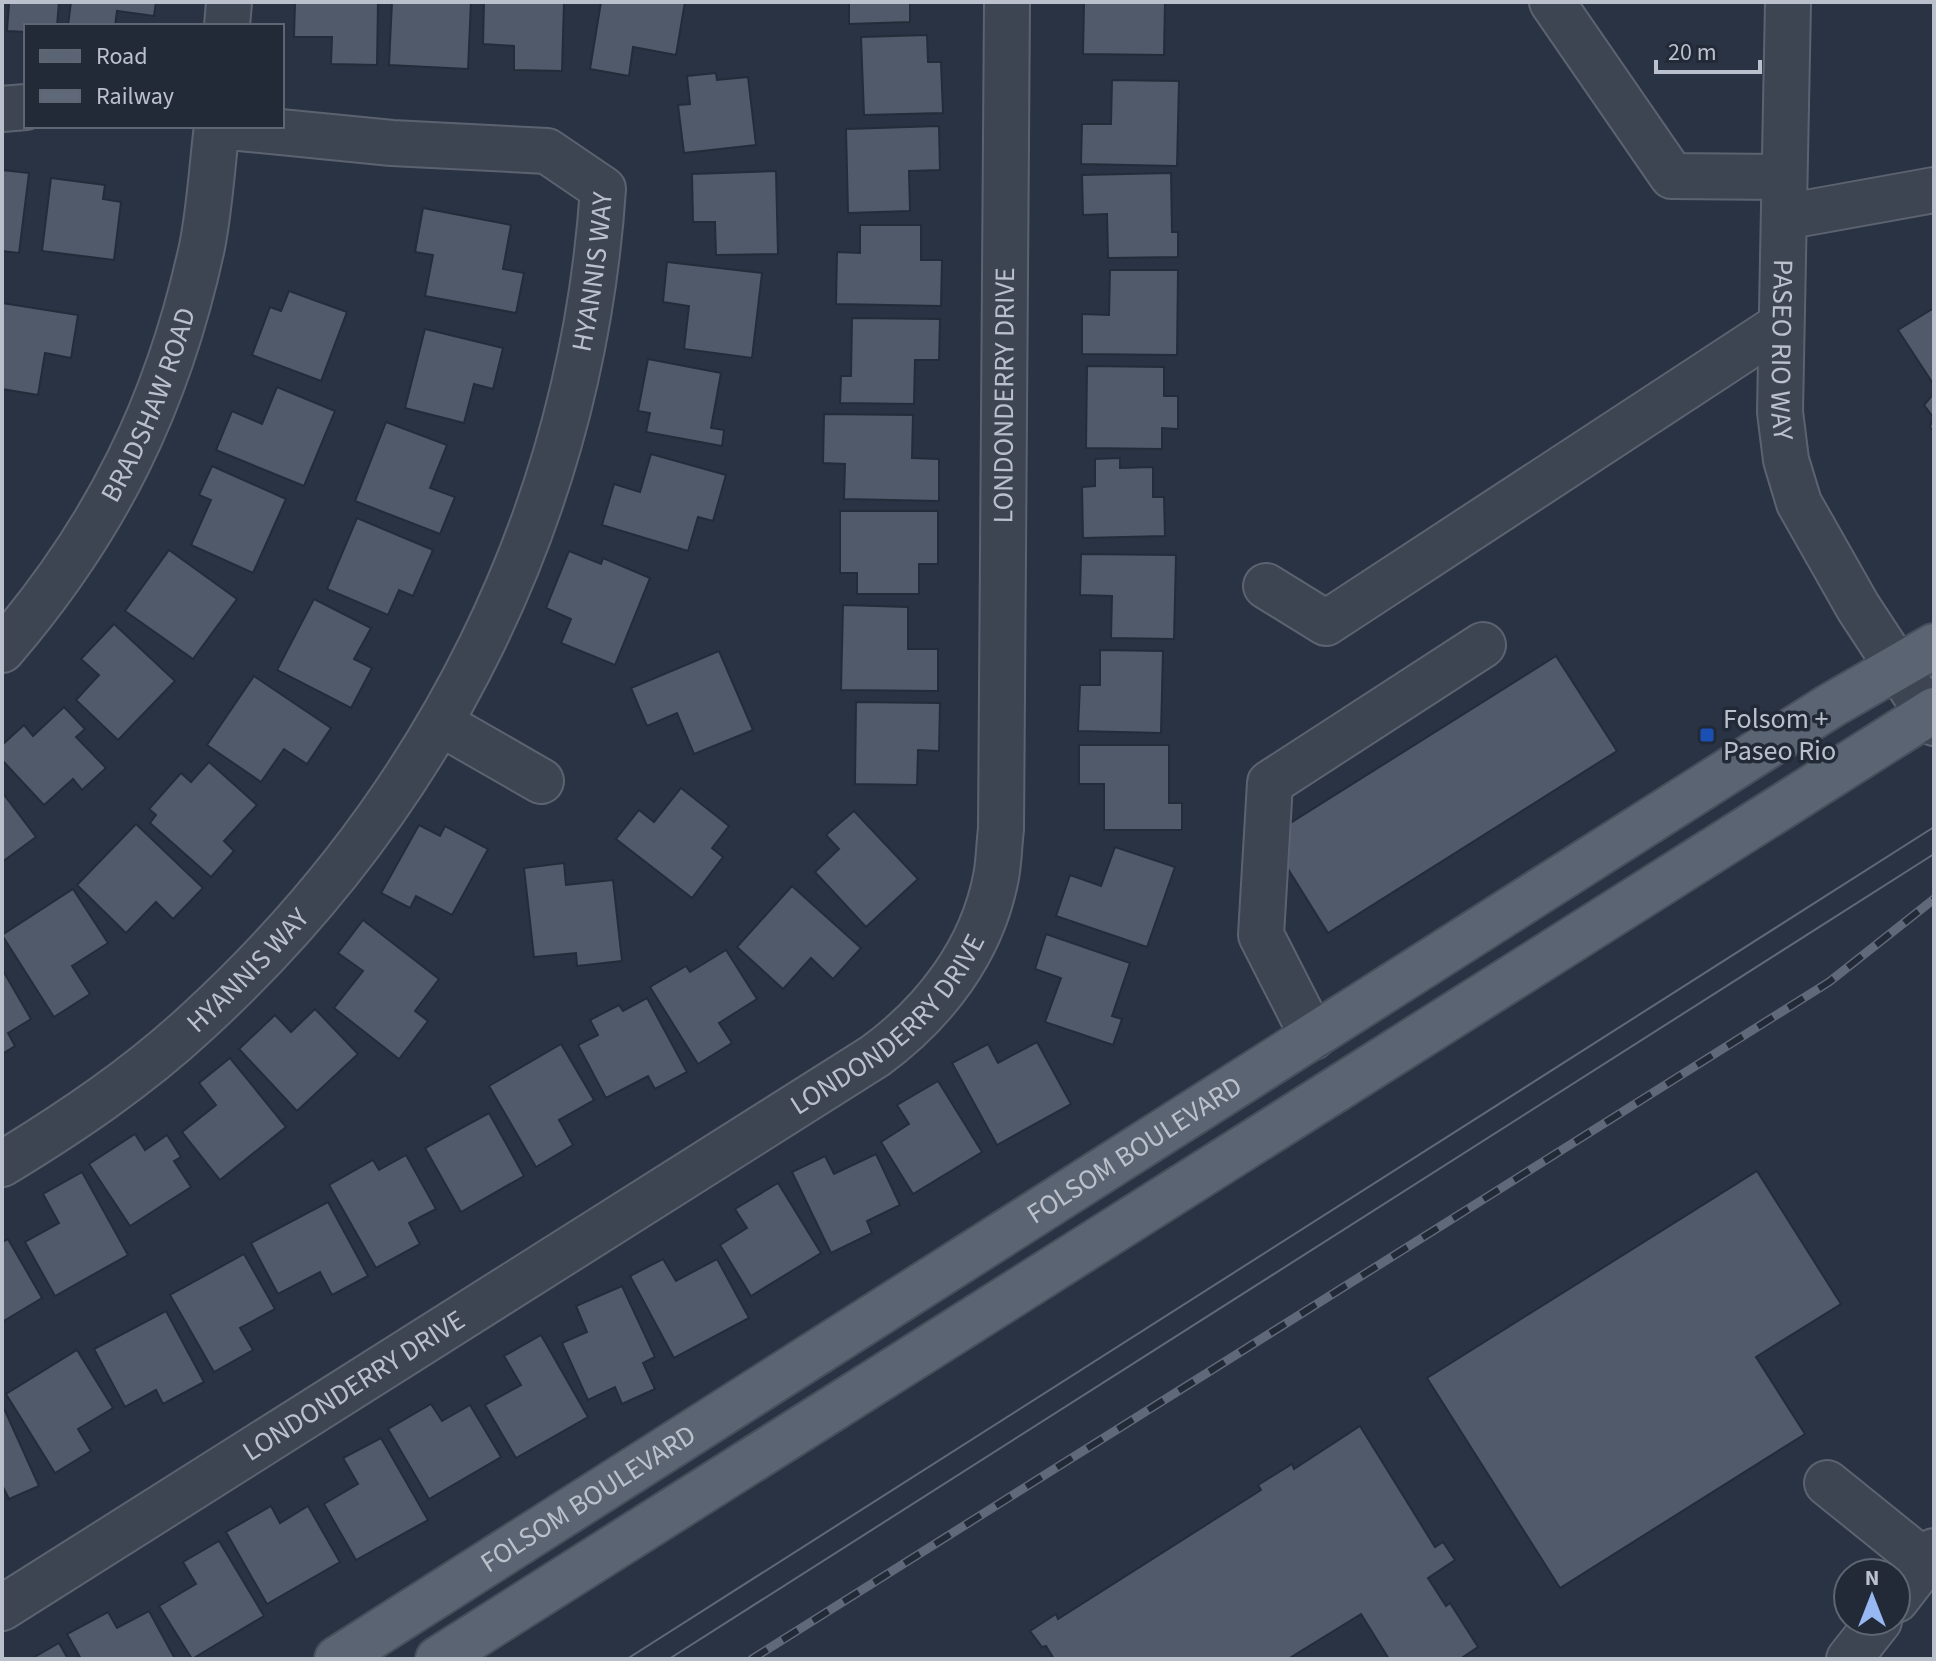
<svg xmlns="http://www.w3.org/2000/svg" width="1936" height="1661" font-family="'Source Sans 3',sans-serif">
<rect width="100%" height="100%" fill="#293343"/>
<!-- building -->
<g fill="#505a6b" stroke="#242c3a" stroke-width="2">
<polygon points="2,2 59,2 57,26 26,26 26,32 7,31 9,4"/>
<polygon points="71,2 156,2 154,16 117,11 115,26 68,26"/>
<polygon points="295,2 378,2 377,65 331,64 332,37 294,37"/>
<polygon points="392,2 471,2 468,69 389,65"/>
<polygon points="484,2 564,2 562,71 514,70 514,46 483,44"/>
<polygon points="601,2 685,2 676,55 633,47 629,76 590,69"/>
<polygon points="849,2 910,2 910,22 849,24"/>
<polygon points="1084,2 1165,2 1164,55 1083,54"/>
<polygon points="927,35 928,62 941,62 943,113 864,115 861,37"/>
<polygon points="716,73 717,80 748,77 756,145 684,153 678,105 690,104 687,76"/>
<polygon points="1112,80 1179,81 1177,166 1081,164 1082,124 1111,124"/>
<polygon points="939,126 940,170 909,171 910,211 848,213 846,129"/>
<polygon points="2,170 29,173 19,253 2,251"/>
<polygon points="776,171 778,254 716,255 715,222 693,222 692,174"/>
<polygon points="1171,173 1172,232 1178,232 1178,257 1108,258 1107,214 1083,215 1082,175"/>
<polygon points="51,178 105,185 103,199 121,202 114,260 42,251"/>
<polygon points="423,208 511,225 503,269 524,273 516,313 425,296 433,255 415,252"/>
<polygon points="860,225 921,225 921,260 942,260 941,306 836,304 837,252 860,253"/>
<polygon points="667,262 762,273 752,358 684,349 689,306 663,302"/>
<polygon points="1110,270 1178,270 1177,355 1082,354 1082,314 1109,315"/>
<polygon points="289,291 347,312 321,381 252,355 270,307 281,311"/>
<polygon points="2,303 78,315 71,358 45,353 38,395 2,389"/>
<polygon points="1934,308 1934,385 1898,330"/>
<polygon points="852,318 940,319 939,360 915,360 914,404 840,403 841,376 851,376"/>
<polygon points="425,329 503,348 493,389 474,384 464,423 405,408"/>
<polygon points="648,359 721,373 711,428 724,430 722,446 646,432 650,413 638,411"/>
<polygon points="1087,366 1164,367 1164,396 1178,396 1178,429 1162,428 1162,449 1086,448"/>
<polygon points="277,387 335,411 304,486 216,450 232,411 262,424"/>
<polygon points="1934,393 1934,433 1930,427 1933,417 1924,405"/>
<polygon points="824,414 913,415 912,458 939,459 939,501 844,499 845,464 823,463"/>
<polygon points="386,422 447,445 430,488 455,497 440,534 355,501"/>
<polygon points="651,454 726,475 713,521 698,517 688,551 602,525 614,484 640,492"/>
<polygon points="1120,458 1120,468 1153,467 1153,497 1164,497 1165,536 1083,538 1082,487 1095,486 1095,459"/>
<polygon points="212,466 286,499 253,573 191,545 211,500 199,495"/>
<polygon points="840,511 938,511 938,564 919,564 919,594 857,594 857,573 840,573"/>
<polygon points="357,518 433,550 413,596 399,590 388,615 327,589"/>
<polygon points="169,550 237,599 193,659 125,611"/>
<polygon points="569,551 601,564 603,558 650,578 615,665 561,643 571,619 546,608"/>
<polygon points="1081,554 1176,555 1174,639 1111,638 1112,596 1080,595"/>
<polygon points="314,599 371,628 354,659 372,668 351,708 277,670"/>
<polygon points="843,605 908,607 908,649 938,649 938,691 841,690"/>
<polygon points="114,624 175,681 118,740 76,700 99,675 81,659"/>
<polygon points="1100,650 1163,651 1161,733 1078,731 1080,685 1100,685"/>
<polygon points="719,651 753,730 694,754 677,713 647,726 631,688"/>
<polygon points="1556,656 1617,751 1328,933 1268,837"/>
<polygon points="254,676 331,728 307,764 284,749 261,782 207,745"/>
<polygon points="856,702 940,703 939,751 918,750 917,785 855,784"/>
<polygon points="64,707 85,729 76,737 106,768 82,790 73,779 44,805 2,760 2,745 24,725 33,736"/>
<polygon points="1079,745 1169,745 1169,803 1182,803 1182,830 1104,830 1104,784 1079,784"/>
<polygon points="209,762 257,805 224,841 234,851 211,877 150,823 156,815 149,809 181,773 191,782"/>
<polygon points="681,788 729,826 712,848 723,857 692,898 616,839 639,810 654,822"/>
<polygon points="2,792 36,837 2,862"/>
<polygon points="854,811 918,879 866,927 815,872 839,849 826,835"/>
<polygon points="136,824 203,888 173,919 156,902 126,933 77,885"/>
<polygon points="419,825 440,836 445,826 488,849 452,915 416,896 410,908 381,893"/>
<polygon points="1115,847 1175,867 1147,947 1056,916 1070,875 1101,886"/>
<polygon points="564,863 566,885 613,880 622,961 577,966 576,953 534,957 524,868"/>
<polygon points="792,886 861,948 833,979 811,958 783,989 737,947"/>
<polygon points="73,889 108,943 72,966 90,994 54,1017 2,935"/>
<polygon points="363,920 439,979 415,1011 428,1021 399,1059 334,1008 363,971 338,953"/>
<polygon points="1046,934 1130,963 1112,1016 1122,1019 1113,1045 1045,1022 1061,978 1035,969"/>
<polygon points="726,950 757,999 719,1023 732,1043 698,1064 650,987 686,966 690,972"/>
<polygon points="2,969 31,1019 8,1033 15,1046 2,1054"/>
<polygon points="647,998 687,1072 655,1089 648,1076 606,1098 578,1045 598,1035 590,1020 619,1005 623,1011"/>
<polygon points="315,1009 358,1054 297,1111 239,1049 275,1015 291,1032"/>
<polygon points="1037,1042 1071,1104 997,1145 952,1063 988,1044 998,1063"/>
<polygon points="561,1044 594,1100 559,1120 573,1145 536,1167 489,1086"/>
<polygon points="230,1058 286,1127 220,1180 182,1132 216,1105 199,1083"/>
<polygon points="938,1081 982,1152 913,1194 881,1142 909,1124 897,1105"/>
<polygon points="489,1113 524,1176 461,1212 425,1148"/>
<polygon points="135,1134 145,1150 167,1135 181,1157 174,1161 191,1187 130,1226 89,1164"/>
<polygon points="876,1154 900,1205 867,1221 872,1233 831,1253 792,1172 825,1156 834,1174"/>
<polygon points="406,1155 436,1209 409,1223 420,1244 376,1268 329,1185 373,1160 379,1170"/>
<polygon points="1757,1171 1841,1304 1756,1357 1805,1434 1560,1588 1427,1378"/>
<polygon points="82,1172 128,1255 55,1296 25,1242 59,1223 43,1194"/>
<polygon points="778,1183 821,1253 751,1296 720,1245 747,1228 735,1209"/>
<polygon points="328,1202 368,1276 332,1295 320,1272 278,1294 251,1243"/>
<polygon points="8,1239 42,1298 2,1322 2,1242"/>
<polygon points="244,1254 275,1309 240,1328 253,1350 214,1372 170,1295"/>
<polygon points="663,1259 676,1281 717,1259 749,1318 674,1358 630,1276"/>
<polygon points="622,1286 655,1357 643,1363 655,1389 622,1404 615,1387 588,1400 562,1343 587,1332 576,1306"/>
<polygon points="166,1311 204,1382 163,1404 156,1390 125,1407 94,1349"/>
<polygon points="541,1335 588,1417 516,1458 485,1405 521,1385 504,1356"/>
<polygon points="77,1350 113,1408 78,1429 91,1451 55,1473 6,1394"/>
<polygon points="2,1404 39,1486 9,1499 2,1485"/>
<polygon points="431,1404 442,1421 470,1405 501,1457 429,1499 388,1429"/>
<polygon points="1360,1426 1435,1547 1443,1542 1455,1560 1428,1578 1446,1606 1450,1603 1478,1647 1460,1659 1389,1659 1361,1614 1288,1659 1054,1659 1046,1646 1042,1647 1030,1631 1056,1614 1058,1619 1261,1490 1258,1485 1292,1464 1294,1469"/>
<polygon points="381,1438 428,1520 356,1560 324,1504 358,1484 343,1458"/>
<polygon points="271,1506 280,1523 308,1506 340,1562 267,1604 226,1532"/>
<polygon points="219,1541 264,1616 192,1659 159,1606 196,1584 183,1562"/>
<polygon points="149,1611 175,1659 81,1659 67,1634 108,1612 117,1628"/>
<polygon points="59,1643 68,1659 31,1659"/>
</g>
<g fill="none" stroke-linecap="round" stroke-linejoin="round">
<defs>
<g id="minor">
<polyline points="1552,2 1672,176 1784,177"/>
<path id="s1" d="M1788,2L1780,412L1786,460L1799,503L1858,607L1934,723"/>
<polyline points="227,26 229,2"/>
<polyline points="2,109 26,107"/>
<polyline points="1784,217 1934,190"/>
<polyline points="1266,586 1326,623 1781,325"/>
<path id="s2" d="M2,650C107,528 168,403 202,247C210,207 212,166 217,126"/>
<polyline points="440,723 541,781"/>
<polyline points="1313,1037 1261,935 1270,783 1483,645"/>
<path id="s3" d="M2,1164C71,1122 138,1077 197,1022C436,803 581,513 603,189L547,151L392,143L219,126"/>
<polyline points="1827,1483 1925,1562"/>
<polyline points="1896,1600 1934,1551"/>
<path id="s4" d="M2,1608L875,1056C934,1013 982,951 996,877C999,862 999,845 1001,829L1007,2"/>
<polyline points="1849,1659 1879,1621"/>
</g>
<g id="major">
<path id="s5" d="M337,1659L1830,706L1934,646"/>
<polyline points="438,1659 1934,710"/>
</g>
</defs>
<!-- minor casing -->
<use href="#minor" stroke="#5c6370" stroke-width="48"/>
<!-- major casing -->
<use href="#major" stroke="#474e5c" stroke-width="48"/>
<!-- minor -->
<use href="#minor" stroke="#3d4552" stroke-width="44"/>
<!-- major -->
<use href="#major" stroke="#5b6472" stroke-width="44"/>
<!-- tram -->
<g stroke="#606979" stroke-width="2">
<polyline points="627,1659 1934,827"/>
<polyline points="669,1659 1934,854"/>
</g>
<defs>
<polyline id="rail" points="752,1659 1829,982 1934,899"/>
</defs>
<!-- rail casing -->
<use href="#rail" stroke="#606979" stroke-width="9"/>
<!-- rail -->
<use href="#rail" stroke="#222a38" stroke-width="6" stroke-dasharray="18" stroke-linecap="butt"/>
</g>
<!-- markers -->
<rect fill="#1a4fb4" stroke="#222a38" stroke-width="3" x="1699" y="727" width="16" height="16" rx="4"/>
<g text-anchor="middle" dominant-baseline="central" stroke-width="7" stroke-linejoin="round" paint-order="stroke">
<!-- street labels -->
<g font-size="28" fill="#bbc1cc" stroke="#222a38">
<text stroke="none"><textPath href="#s3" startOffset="1108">HYANNIS WAY</textPath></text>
<text stroke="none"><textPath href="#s1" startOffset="348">PASEO RIO WAY</textPath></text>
<text stroke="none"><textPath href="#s4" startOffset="1736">LONDONDERRY DRIVE</textPath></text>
<text stroke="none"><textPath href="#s2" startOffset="288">BRADSHAW ROAD</textPath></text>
<text stroke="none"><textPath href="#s3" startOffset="314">HYANNIS WAY</textPath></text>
<text stroke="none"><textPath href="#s4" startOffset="1064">LONDONDERRY DRIVE</textPath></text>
<text stroke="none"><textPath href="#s5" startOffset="946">FOLSOM BOULEVARD</textPath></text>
<text stroke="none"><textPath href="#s4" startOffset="416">LONDONDERRY DRIVE</textPath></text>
<text stroke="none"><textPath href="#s5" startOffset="298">FOLSOM BOULEVARD</textPath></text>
</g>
<!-- poi labels -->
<g font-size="28" fill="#bbc1cc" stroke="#222a38" text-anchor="start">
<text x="1723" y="719">Folsom +<tspan x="1723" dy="32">Paseo Rio</tspan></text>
</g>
</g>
<!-- border -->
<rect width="1936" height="1661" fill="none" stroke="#bbc1cc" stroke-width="8"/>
<!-- legend -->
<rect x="24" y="24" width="260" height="104" fill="#222a38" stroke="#5f6673" stroke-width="2"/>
<rect x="40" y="50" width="40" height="12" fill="#5b6472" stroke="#5f6673" stroke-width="2"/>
<text x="96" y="64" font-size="24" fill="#bbc1cc">Road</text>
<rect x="40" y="90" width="40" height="12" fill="#606979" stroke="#5f6673" stroke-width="2"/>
<text x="96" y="104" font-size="24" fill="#bbc1cc">Railway</text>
<!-- north arrow -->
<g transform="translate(1872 1597)"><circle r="38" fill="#222a38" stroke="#5f6673" stroke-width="2"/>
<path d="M0-6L14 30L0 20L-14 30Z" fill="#98b8f3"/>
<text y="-12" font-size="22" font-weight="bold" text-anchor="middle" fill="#bbc1cc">N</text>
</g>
<!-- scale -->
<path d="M1656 60v12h104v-12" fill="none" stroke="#bbc1cc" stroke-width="4"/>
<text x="1668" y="60" font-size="24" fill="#bbc1cc" stroke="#222a38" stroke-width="6" paint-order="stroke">20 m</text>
</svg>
